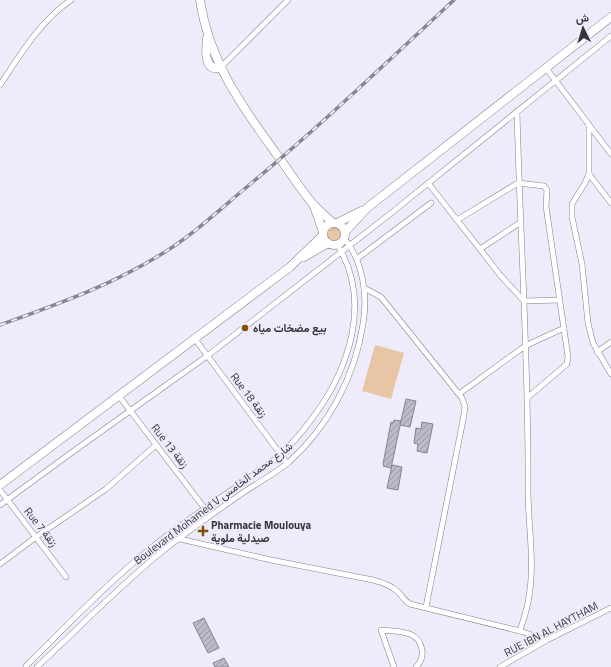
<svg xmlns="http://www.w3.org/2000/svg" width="611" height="667" font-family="'Titillium Web',Vazirmatn,sans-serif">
<defs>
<pattern id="park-crowns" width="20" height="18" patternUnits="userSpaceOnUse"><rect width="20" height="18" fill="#e7c5a5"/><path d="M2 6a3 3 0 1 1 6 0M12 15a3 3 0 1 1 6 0" fill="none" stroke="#c7aa8f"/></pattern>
<pattern id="building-hatch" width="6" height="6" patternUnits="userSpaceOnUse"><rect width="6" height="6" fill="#bcbac9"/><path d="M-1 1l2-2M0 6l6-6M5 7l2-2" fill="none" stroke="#9a98a4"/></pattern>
</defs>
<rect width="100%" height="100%" fill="#eeebfb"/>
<!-- park -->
<circle fill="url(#park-crowns)" cx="334" cy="234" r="8"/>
<!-- garden -->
<polygon fill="#e7c5a5" points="375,345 404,353 391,399 362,391"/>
<!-- building -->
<g fill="url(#building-hatch)" stroke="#868492">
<polygon points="406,399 416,401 410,427 400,425"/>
<polygon points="394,420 401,421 391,468 383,466 384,465 383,464 391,422 393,423"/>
<polygon points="422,422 433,424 427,453 417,451 418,444 414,443 416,428 421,429"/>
<polygon points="392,465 402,467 398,490 387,488"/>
<polygon points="204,618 219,648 208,653 193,623"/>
<polygon points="224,658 229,667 215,667 213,663"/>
</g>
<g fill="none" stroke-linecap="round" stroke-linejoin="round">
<defs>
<g id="street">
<polyline points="220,68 288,0"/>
<polyline points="546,68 611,154"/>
<path d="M0,85C20,55 41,20 71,0"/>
<path d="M517,111C520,238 529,364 528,490C528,525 535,561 529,596C528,608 523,620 520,631"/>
<polyline points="589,125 589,174 585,183 572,204 572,217 582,264 588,323 593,343 611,374"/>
<polyline points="589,174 611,203"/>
<polyline points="428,183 501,276 524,301 560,300"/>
<polyline points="457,220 518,183 544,186 547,190 546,206 568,357 567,364 527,398"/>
<polyline points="480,249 521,222"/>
<polyline points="358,258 431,203"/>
<polyline points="364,288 381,297 462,398 465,407 463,420 426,607"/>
<polyline points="195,339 287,463"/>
<polyline points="597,352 611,342"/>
<polyline points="459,394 525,346 564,328"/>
<polyline points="119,396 205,509"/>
<polyline points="0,490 66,577"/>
<polyline points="0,505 71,453 207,356 264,312 390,214 611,36"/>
<path d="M180,539L271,560L373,580C381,582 390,585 397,591C402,595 404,601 410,604L520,631L547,640"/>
<polyline points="0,564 36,537 106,489 156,445"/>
<path d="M26,666C67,626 106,584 151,548C183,522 218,500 252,476C261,469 272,462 281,454C292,444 302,432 311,420C349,370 373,302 337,244"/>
<path d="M37,667C77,630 116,589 159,554C186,532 215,512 244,492C259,482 276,473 289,462C329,426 355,376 363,324C368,295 363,261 344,238"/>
<path d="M394,667L381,630C397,632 419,629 422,650C423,657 421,662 416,667"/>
<polyline points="500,667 547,640 611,608"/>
</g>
<g id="primary">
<path d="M200,0C209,60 240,104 275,152C288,169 299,188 313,204C319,211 327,217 333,223"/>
<path d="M207,38C206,49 203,71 220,68"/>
<polyline points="314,206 323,232"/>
<polyline points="337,223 361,211"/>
<circle cx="334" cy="234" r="11"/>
<polyline points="345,232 367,208 611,17"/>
<polyline points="304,257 328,243"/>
<polyline points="0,485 290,267 323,235"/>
</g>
</defs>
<!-- street casing -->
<use href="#street" stroke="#817e8c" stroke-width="6"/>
<!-- primary casing -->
<use href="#primary" stroke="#817e8c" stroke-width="9"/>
<!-- street -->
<use href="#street" stroke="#fff" stroke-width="5"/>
<!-- primary -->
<use href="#primary" stroke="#fff" stroke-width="8"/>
<defs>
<path id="rail" d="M0,325C55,305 110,286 160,255C192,236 219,210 248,186C319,127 386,63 454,0"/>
</defs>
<!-- rail casing -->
<use href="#rail" stroke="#878590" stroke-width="3.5"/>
<!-- rail -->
<use href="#rail" stroke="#eeebfb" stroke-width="2" stroke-dasharray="6" stroke-linecap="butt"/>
</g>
<!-- markers -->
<g fill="#874f01" stroke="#eeebfb" stroke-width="1.5">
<circle cx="245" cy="328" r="4"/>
<path d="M201 525h4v4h4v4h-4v4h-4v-4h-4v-4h4z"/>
</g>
<g text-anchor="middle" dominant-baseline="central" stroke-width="3.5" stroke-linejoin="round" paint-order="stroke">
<!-- poi labels -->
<g font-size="11" font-weight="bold" fill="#35343a" stroke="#eeebfb" text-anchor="start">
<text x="253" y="328">بيع مضخات مياه</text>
<text x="211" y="525">Pharmacie Moulouya<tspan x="211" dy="13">صيدلية ملوية</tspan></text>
</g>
<!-- street labels -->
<g font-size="11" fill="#35343a" stroke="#eeebfb">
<text transform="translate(249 395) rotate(53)">Rue 18 زنقة</text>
<text transform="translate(170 446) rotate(52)">Rue 13 زنقة</text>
<text transform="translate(213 503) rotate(-37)">Boulevard Mohamed V شارع محمد الخامس</text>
<text transform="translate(41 527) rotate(52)">Rue 7 زنقة</text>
<text transform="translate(551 629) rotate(-28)">RUE IBN AL HAYTHAM</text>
</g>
</g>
<!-- north arrow -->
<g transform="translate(583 28) rotate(355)" stroke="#eeebfb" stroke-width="3" paint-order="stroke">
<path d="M0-3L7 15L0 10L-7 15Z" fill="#35343a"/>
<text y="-6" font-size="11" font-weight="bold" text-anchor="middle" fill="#35343a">ش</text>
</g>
</svg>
